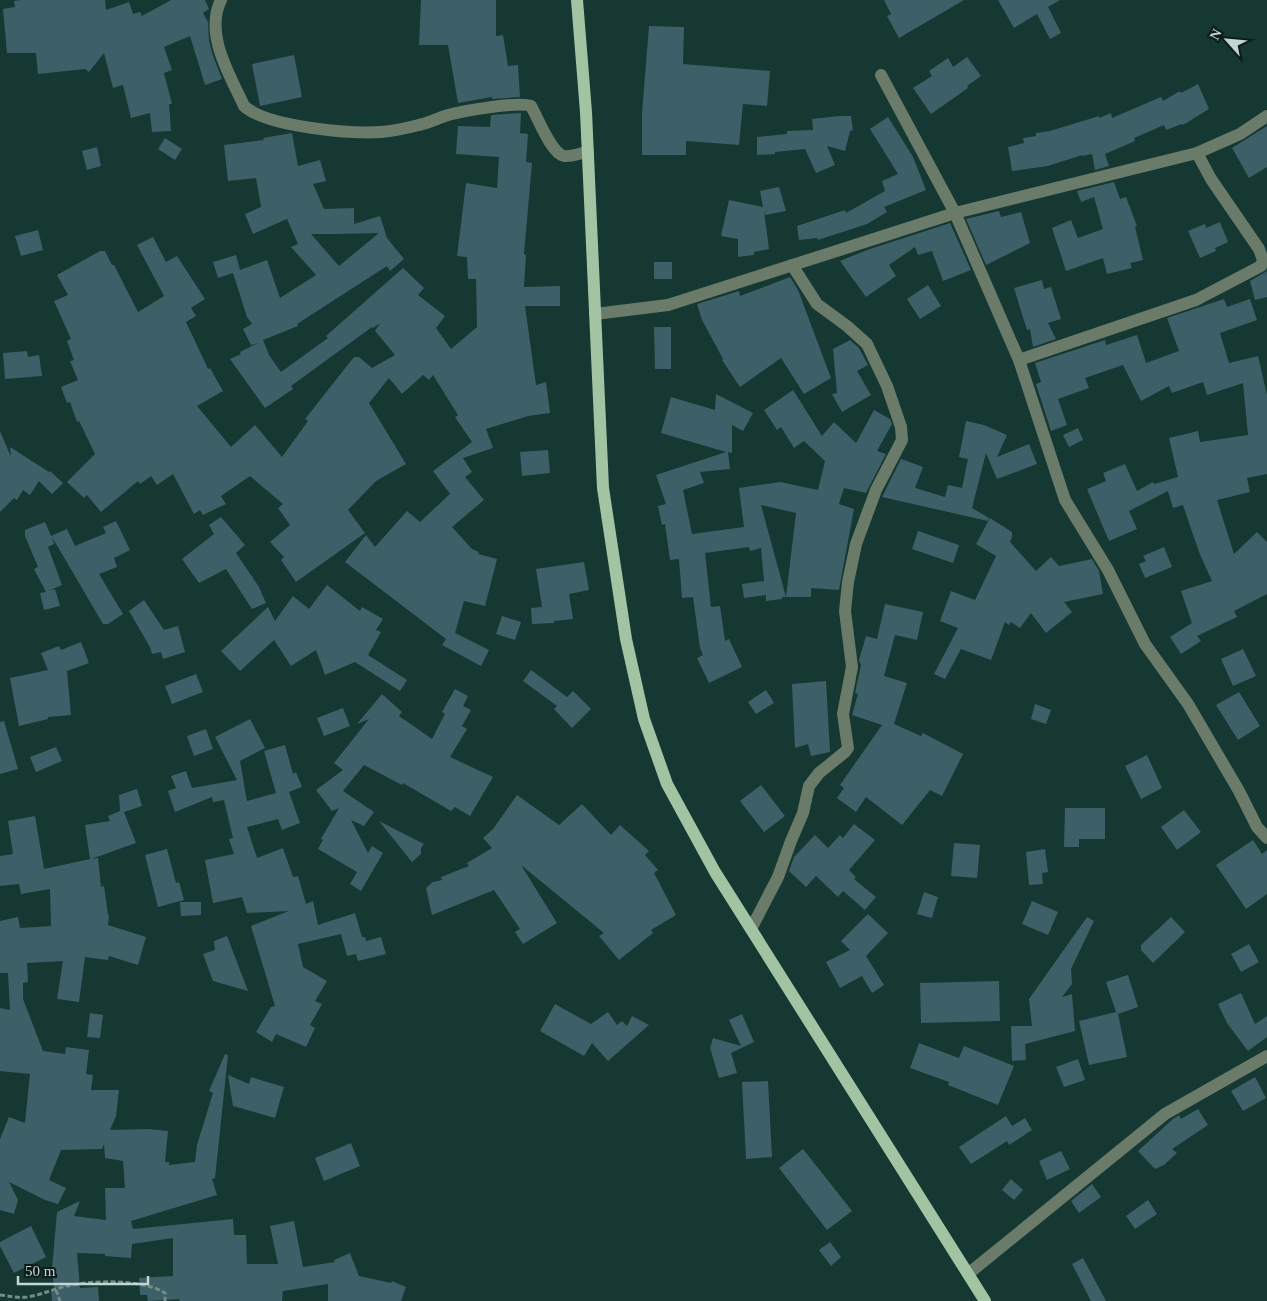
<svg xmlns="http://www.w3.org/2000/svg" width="1267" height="1301" font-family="'Times New Roman',serif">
<rect width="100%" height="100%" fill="#153832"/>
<!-- building -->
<g fill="#3d5f67" fill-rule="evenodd">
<polygon points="21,0 105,0 106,10 129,2 133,14 140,12 142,16 171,0 205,0 209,9 203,13 208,22 209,41 213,56 222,79 205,85 190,36 164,47 172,70 164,73 172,104 169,104 171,131 152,132 150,113 131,118 123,85 113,88 104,53 89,72 85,69 38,74 36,53 7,53 3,9 15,7 14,1"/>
<polygon points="421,0 496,0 496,36 503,35 508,66 518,65 520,97 492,99 492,97 458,103 448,45 419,45"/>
<polygon points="884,0 964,0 899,38 887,16 891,14"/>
<polygon points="998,0 1060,0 1048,7 1061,33 1050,39 1037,14 1014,28"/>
<polygon points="649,26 684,27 683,64 770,71 767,106 743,104 739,145 686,141 686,155 642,155 642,113"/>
<polygon points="294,55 302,97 260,106 252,64"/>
<polygon points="967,57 981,76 967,86 968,88 931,114 913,88 932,76 929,71 948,58 953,67"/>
<polygon points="1198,84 1209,109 1183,125 1182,124 1166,130 1164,125 1134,138 1135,141 1105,154 1109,166 1095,170 1092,154 1082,156 1082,155 1048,166 1012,171 1008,147 1024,143 1023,138 1036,136 1036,133 1050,131 1099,116 1099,118 1111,113 1112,118 1161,97 1163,101 1180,91 1181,93"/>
<path d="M521,113L520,133L528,134L526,162L532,163L524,254L526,255L524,287L560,286V306H525L536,385L546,382L550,413L528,416L486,429L493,448L463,458L472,472L465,477L484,500L452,527L472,549L479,552L478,554L497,559L485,606L464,601L455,633L489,650L481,666L442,645L446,639L345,562L366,535L375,547L407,511L420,522L450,494L433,471L472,442L455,417L458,415L433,375L429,380L423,375L402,394L389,378L369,403L406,464L376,481L348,510L365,533L296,582L281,560L284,557L270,542L290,525L278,508L283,504L250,476L221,496L226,504L203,515L200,510L194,514L173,474L157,485L151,476L140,484L138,481L101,512L87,495L84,498L67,482L95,454L79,421L77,422L70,402L67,403L61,387L78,380L70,361L74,360L67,341L71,339L54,301L68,295L57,275L100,251H105L112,265H114L138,312L164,296L137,245L153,237L166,262L177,256L205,299L191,308L196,316L186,322L208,369L210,368L223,391L197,406L231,447L255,425L282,457L308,421L305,419L354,357H359L372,368L395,355L375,331L380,323L373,328L372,327L291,386L293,389L265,408L230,359L241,354L240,352L258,343L251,345L243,329L252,324L247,317L233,273L218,278L213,262L236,255L240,270L267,260L280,298L316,275L291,247L298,244L287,219L253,234L245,214L261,207L256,178L228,181L224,145L264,140L263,138L292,133L298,166L320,160L326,181L313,184L324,209L354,208V224L380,216L387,238L404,259L390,271L387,266L297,324L298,326L263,340L269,355L281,372L328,338L326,336L403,268L424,288L418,295L445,316L436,328L451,349L477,327L476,279H468L467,257L457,256L458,248L466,183L497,188L499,157L456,154L458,126L490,127L491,115ZM379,233L339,266L311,234H336Z"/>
<polygon points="839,116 851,116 853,130 850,131 845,151 827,146 835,165 816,173 805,149 775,152 775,154 757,155 757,137 787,134 787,131 813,130 812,119"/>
<polygon points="888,117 913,157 926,190 884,207 887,212 867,224 818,240 817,238 799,240 797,226 845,210 846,213 885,191 882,181 898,174 870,129"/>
<polygon points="1267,126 1267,167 1249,178 1232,148"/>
<polygon points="165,138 182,149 175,160 158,149"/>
<polygon points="97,147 101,166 87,170 82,151"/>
<polygon points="1114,182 1120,199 1126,197 1137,226 1135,227 1143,260 1130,263 1132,268 1107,274 1103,258 1066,271 1052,228 1071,220 1078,238 1103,229 1094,197 1081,202 1077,191"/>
<polygon points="779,187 786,211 765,215 764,211 769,249 754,252 754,255 738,257 738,239 721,236 729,200 763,207 760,191"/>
<polygon points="999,211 1001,217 1021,212 1030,243 986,265 966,219"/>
<polygon points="1220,222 1228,242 1215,248 1216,251 1200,258 1188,231 1205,224 1206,228"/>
<polygon points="950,223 971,270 943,281 932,251 918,255 915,247 889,265 896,276 866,297 840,261 867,250"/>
<polygon points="38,230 43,250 21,256 15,236"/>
<rect x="654" y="262" width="18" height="17"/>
<polygon points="1267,271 1267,297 1255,300 1250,281"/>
<polygon points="790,277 798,290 831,378 804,394 781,358 740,387 722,360 723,359 702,320 697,304 739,291 740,296"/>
<polygon points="1042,280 1044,289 1051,287 1061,319 1048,323 1056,339 1033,347 1030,329 1027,330 1014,288"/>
<polygon points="928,285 941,306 920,319 907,299"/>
<polygon points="1224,299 1227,307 1250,299 1257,320 1220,333 1229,363 1258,356 1267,395 1267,474 1247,478 1250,492 1217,500 1234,554 1257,532 1267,542 1267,594 1234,611 1237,617 1197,636 1201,641 1181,654 1170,637 1192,623 1181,591 1212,581 1199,552 1183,505 1173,508 1168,491 1129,511 1137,529 1109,541 1087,489 1106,481 1103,473 1125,464 1137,491 1153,482 1154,484 1178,477 1169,438 1198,431 1200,442 1248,435 1243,383 1207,395 1203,382 1172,393 1169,386 1141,401 1123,365 1085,378 1089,388 1058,399 1067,425 1051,431 1036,384 1041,382 1035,363 1105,340 1106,345 1137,335 1146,363 1179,351 1167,318"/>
<polygon points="654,327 671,327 671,369 655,369"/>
<polygon points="850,340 859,348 868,365 857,371 871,395 842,412 832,394 837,393 833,349"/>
<polygon points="27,351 28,357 39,355 42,376 5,379 3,353"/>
<polygon points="793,390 822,436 834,422 856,443 874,410 890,419 892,424 877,451 886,454 866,493 844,488 839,504 854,509 839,590 811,588 811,597 786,597 796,513 761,505 786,597 782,597 782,599 766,601 766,595 744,598 742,584 764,581 761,548 750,551 749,547 705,553 711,607 720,606 725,641 729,639 742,667 709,683 697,658 703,655 700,648 693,597 682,598 679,559 670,560 665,524 662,525 658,506 666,504 656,475 726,452 661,433 671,397 715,410 716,394 753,413 743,431 732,425 732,453 728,452 730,469 700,472 704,483 683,490 692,534 744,527 739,488 780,482 818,490 825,461 804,441 794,448 781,427 777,430 764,410"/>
<polygon points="966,421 984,425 1007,435 997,457 1029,444 1037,464 997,479 986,453 972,508 989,518 988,521 882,497 901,459 923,467 915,488 945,497 948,485 962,488 968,459 959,457"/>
<polygon points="1078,428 1083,440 1069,447 1063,435"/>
<polygon points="0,431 11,457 10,447 49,472 50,471 63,483 52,494 39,481 30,495 23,490 17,500 14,498 0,512"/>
<polygon points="548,450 550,473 522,476 520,452"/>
<polygon points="221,517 245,545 236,553 259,587 266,603 252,609 226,569 199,583 182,559 214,534 209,525"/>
<polygon points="990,518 1012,532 1012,537 1010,542 1036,571 1051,557 1059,566 1092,559 1099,571 1103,594 1064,602 1072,612 1046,633 1031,613 1020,628 1011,622 1009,625 1005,622 991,660 961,649 945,679 934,674 958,628 940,621 951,591 975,600 996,556 976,544"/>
<polygon points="116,521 130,550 114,558 117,567 99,574 123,614 108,624 103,624 52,537 54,544 48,547 62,585 48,591 55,589 60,606 44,610 40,593 46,592 34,569 38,567 25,536 25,530 45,522 51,536 67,529 75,546 106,533 103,527"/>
<polygon points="918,531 959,545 953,563 912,549"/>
<polygon points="1164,547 1172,567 1145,578 1139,564 1146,561 1143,556"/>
<polygon points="584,562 589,590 569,594 573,619 554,621 554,623 532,624 531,608 542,607 536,569"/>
<polygon points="327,585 360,611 362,607 383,619 376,630 381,632 368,655 407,680 400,691 355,662 325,675 316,650 291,666 274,640 240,671 221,651 268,607 275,621 293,596 309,609"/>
<polygon points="144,600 164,630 178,626 185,652 163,659 161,652 152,654 150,647 129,611"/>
<polygon points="885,604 923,612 917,640 895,635 884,676 907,683 894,724 921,736 923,733 963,754 942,796 930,790 902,825 866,797 856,812 837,798 844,788 840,785 882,725 852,715 858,694 855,693 861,665 859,660 866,636 877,639"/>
<polygon points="502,616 521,622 515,640 496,634"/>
<polygon points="81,642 89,663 67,671 71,715 48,717 48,719 19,726 10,678 48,670 41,653 59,646 61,650"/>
<polygon points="1243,649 1256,676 1233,686 1221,659"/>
<polygon points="531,670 567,697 573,691 591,709 572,728 554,709 557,706 523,681"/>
<polygon points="196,674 203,692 172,704 165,686"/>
<polygon points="826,681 830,752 811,756 808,744 795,748 792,684"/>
<polygon points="455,689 468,696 463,706 471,710 462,726 467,729 450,757 493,777 470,816 455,807 451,811 403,783 402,785 364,765 343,791 374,812 364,826 351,820 368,853 372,846 383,853 361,891 350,884 357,872 318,849 323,840 321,839 339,808 332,811 316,790 343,770 334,763 369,719 357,724 382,694 402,712 399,716 432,739 445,714 442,712"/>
<polygon points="766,690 774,703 756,714 748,702"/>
<polygon points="1239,692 1260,726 1238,740 1216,705"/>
<polygon points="1035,704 1051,710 1046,724 1031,719"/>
<polygon points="343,708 350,726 324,736 317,718"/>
<polygon points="250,719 265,748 240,761 247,801 276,793 264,751 285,745 293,774 296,772 302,787 289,792 300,823 282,830 278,819 247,827 257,858 283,848 293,877 298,876 306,904 313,901 318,925 355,913 362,937 365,937 366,941 381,937 386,954 358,961 356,954 347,956 341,934 298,944 303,967 327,981 315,1001 322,1004 310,1025 315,1028 306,1047 276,1034 272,1042 256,1032 271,1007 275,1006 251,926 289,911 247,913 242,897 213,903 205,860 234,854 229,839 233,838 224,800 213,802 212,797 175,812 168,791 176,788 171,776 186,771 192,788 237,780 215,737"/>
<polygon points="4,721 18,769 0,774 0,722"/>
<polygon points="206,729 213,749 194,756 187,736"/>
<polygon points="56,747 62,761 36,772 30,757"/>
<polygon points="1147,755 1162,788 1141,799 1125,766"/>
<polygon points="761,785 785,816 764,832 740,801"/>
<polygon points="137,789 142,806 124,812 136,843 91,859 98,858 101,887 104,886 108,915 109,915 108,925 146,937 138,965 109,956 108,960 85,957 79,1002 57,999 63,961 27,963 28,982 23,983 23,999 43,1051 65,1054 66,1047 89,1050 86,1074 93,1075 91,1090 119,1090 116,1116 110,1130 148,1129 168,1131 165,1162 169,1162 169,1165 195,1162 197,1145 213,1093 209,1091 225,1054 228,1055 215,1178 212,1179 217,1195 131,1221 133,1229 233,1219 234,1235 246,1235 247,1264 278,1264 270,1226 294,1221 303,1267 335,1262 334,1260 350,1253 359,1276 391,1283 392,1281 406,1287 401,1301 328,1301 328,1284 283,1291 282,1301 179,1301 180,1299 148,1301 147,1295 140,1295 139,1278 173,1276 173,1238 132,1244 131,1258 105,1256 105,1254 77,1253 80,1288 98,1287 99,1301 52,1301 51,1291 54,1290 52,1269 57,1212 80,1201 74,1216 106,1220 105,1188 125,1188 123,1161 105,1158 104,1144 102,1149 61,1150 49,1180 66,1188 58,1204 45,1200 9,1182 18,1200 14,1214 0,1210 0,1139 9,1117 25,1123 30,1074 0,1071 0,1008 10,1010 8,973 0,973 0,921 18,917 20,928 51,926 50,889 21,894 19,884 0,886 0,856 13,854 8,821 35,816 44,869 90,859 85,825 110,821 108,816 120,811 119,795"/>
<polygon points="517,795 559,825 582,804 611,835 620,825 649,851 645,855 658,870 654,873 676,915 651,930 653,933 619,960 599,936 604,933 521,865 557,923 523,944 515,932 520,929 494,890 432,915 426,888 433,882 442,880 441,877 469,866 467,863 492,848 483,838 493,829"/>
<polygon points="1065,808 1105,808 1105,839 1079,839 1079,847 1064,847"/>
<polygon points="1184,810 1201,832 1177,850 1161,827"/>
<polygon points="379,821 424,844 421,848 421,854 412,862"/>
<polygon points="854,824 875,840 849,870 856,877 854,879 876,897 865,910 843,891 838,897 816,876 806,887 789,871 794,857 815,835 828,848 840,835 843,838"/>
<polygon points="1253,840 1262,854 1267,850 1267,894 1246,909 1216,865"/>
<polygon points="954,843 980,845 977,878 951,876"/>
<polygon points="167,849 176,883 179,882 184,900 158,907 145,855"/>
<polygon points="1045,849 1048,872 1042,873 1043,884 1029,885 1026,852"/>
<polygon points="924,892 938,897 932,918 917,914"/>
<polygon points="1032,901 1058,912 1048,935 1022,924"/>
<polygon points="180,902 201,902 201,915 181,916"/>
<polygon points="868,914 888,933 866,956 884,985 872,993 862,976 840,988 826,962 850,950 841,941"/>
<polygon points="1087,917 1094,921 1071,969 1072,984 1062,997 1072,994 1075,1031 1025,1044 1026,1060 1012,1061 1011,1026 1032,1026 1029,999"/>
<polygon points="1171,917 1185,932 1153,963 1141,950 1141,945"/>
<polygon points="227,936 248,991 213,981 203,954 215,950 214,941"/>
<polygon points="1249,944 1259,962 1241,972 1231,954"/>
<polygon points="1128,975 1138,1007 1118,1014 1127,1057 1089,1065 1079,1021 1116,1012 1106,982"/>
<polygon points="999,981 1000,1021 921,1023 920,983"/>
<polygon points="1241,993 1255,1024 1267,1016 1267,1037 1248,1051 1227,1023 1218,1004"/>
<polygon points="555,1004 591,1024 608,1012 617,1025 622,1021 627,1026 632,1016 649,1025 608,1061 592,1043 584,1056 540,1031"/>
<polygon points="90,1013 103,1015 100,1038 87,1037"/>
<polygon points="742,1014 754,1042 731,1053 737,1073 719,1078 710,1048 713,1038 741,1046 729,1020"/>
<polygon points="919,1043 959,1058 964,1046 1014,1066 998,1105 948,1085 949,1082 910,1068"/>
<polygon points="1078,1059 1085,1080 1064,1087 1056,1067"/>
<polygon points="228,1075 249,1084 251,1077 284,1087 275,1118 233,1106"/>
<polygon points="1255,1077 1266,1098 1243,1111 1231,1091"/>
<polygon points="768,1081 772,1157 746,1159 742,1082"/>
<polygon points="1198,1109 1208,1125 1172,1149 1177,1153 1164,1165 1155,1169 1138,1151 1173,1119 1179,1115 1181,1119"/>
<polygon points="1006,1116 1012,1126 1025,1118 1032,1130 1009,1145 1007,1141 971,1164 959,1147"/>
<polygon points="351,1143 360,1166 324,1181 315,1158"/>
<polygon points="803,1149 852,1211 827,1230 779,1168"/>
<polygon points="1061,1151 1070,1169 1047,1180 1039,1161"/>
<polygon points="1011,1179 1023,1190 1014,1200 1002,1190"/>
<polygon points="1092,1184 1101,1197 1079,1213 1071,1201"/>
<polygon points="1148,1200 1157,1214 1135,1229 1126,1216"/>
<polygon points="31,1226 46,1257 14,1273 0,1246 0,1242"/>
<polygon points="830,1242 841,1257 831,1266 819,1250"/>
<polygon points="1083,1258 1106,1301 1091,1301 1072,1264"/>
</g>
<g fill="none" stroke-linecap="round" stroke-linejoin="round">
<!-- path -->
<g stroke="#738d88" stroke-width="3" stroke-dasharray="5 2.5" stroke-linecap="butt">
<polyline points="56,1290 60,1301"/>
<path d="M0,1295C9,1296 18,1298 27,1297C41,1295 53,1289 67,1286C91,1280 144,1279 165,1293V1301"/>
</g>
<!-- minor -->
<g stroke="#6a7b6a" stroke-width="12">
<path d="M221,0C204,34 230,75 244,106C267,127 350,134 381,132C394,131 407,128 419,125C429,123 438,118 448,115C463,111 519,101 531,106C538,118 551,153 564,156C571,157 581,153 588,152"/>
<polyline points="881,75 955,213 1019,360 1065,500 1108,570 1145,644 1188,704 1239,791 1257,827 1267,838"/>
<polyline points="595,314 668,305 955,213 1197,153 1240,134 1267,116"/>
<polyline points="1019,360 1196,300 1261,266 1263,260 1259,249 1211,179 1197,153"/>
<polyline points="751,929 778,877 791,841 803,813 809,786 819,773 845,752 848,748 843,714 852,667 845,611 848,582 856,544 876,490 902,440 901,427 887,386 867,344 847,326 817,304 792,265"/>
<polyline points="968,1274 1165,1114 1267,1056"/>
</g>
<!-- major -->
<polyline stroke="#a2c4a3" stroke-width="12" points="577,0 586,112 603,488 626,639 644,719 667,784 715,872 985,1301"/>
</g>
<!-- north arrow -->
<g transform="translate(1227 40) rotate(297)" stroke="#0d1c19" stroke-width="4" paint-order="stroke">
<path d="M0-4L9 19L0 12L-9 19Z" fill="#c4d6d2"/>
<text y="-8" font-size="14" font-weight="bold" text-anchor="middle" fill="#c4d6d2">N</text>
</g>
<!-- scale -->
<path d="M18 1276v8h130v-8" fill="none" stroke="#c4d6d2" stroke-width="2.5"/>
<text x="25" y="1276" font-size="15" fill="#c4d6d2" stroke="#0d1c19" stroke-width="4" paint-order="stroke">50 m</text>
</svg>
